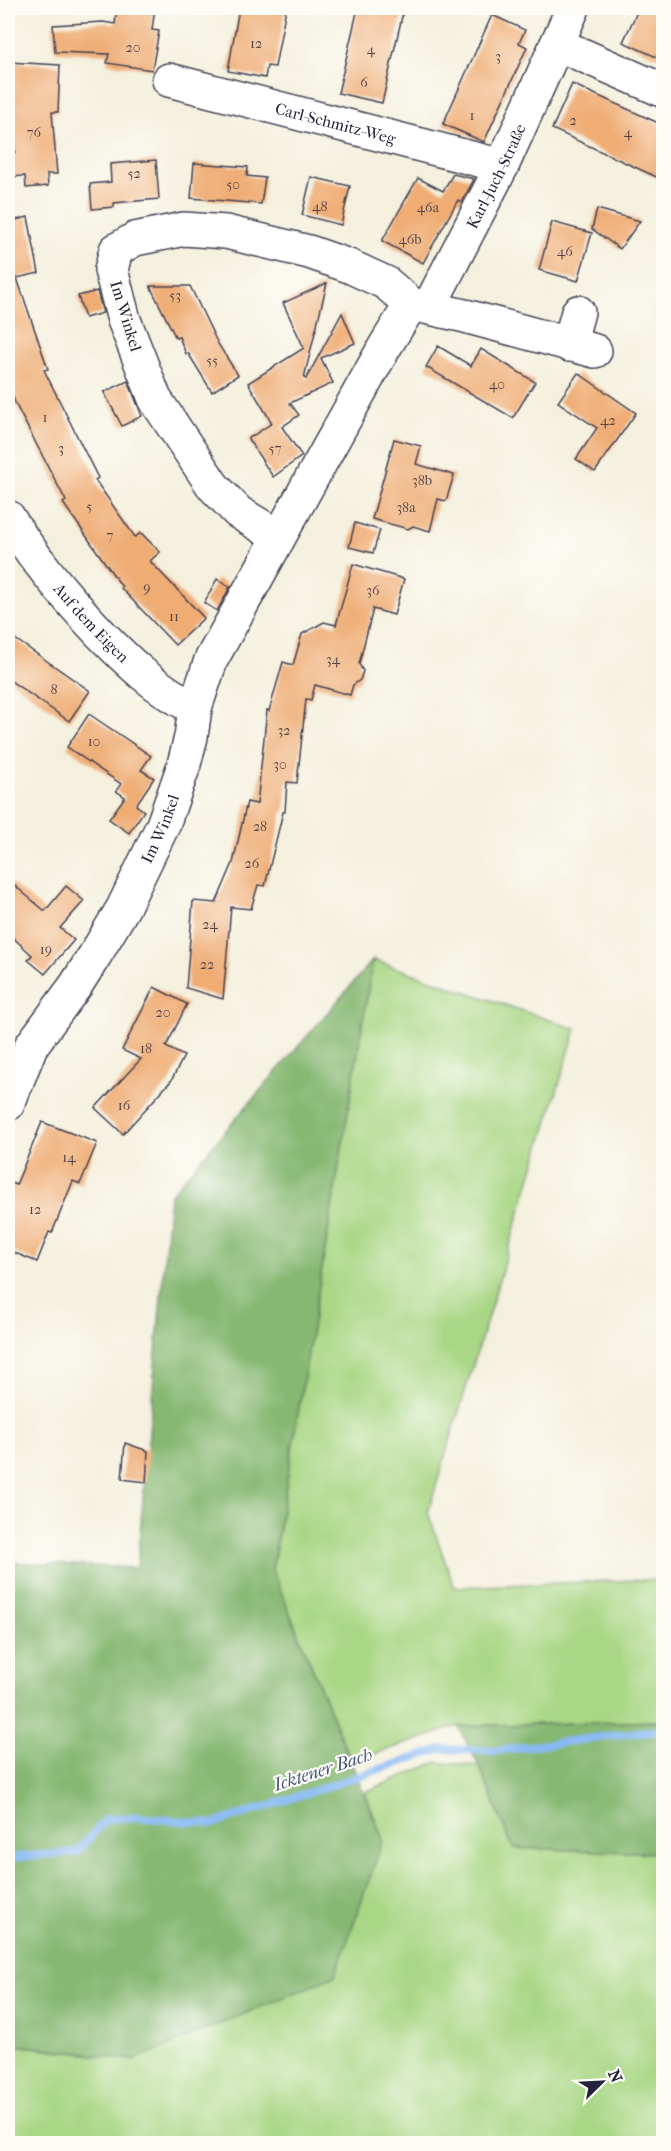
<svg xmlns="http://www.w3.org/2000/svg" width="671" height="2151" font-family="'IM FELL French Canon',serif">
<rect width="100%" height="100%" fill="#fdfcf7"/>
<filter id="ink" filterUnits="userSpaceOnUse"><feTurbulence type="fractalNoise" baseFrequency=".0167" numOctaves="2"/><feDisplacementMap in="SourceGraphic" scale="12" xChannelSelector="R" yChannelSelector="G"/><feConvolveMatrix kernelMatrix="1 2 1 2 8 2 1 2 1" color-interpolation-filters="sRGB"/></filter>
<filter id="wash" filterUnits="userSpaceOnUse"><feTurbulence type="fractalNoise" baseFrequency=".008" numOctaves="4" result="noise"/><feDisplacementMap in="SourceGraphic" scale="24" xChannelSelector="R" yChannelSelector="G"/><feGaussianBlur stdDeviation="1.35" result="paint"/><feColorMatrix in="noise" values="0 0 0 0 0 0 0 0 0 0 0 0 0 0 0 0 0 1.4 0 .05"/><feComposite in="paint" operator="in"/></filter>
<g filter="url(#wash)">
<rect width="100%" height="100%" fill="#f4f0dd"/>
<!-- green -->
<g fill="#a9d785" stroke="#667c60" stroke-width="1.5">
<polygon points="373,960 576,1029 428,1512 454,1587 663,1579 663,1721 458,1726 351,1762 272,1570"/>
<polygon points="437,1762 479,1766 513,1848 663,1853 663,2143 8,2144 8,2044 134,2060 383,1840 365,1792"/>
</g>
<!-- forest -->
<g fill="#86b872" stroke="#546d56" stroke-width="1.5">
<polygon points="373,960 272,1570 383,1840 335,1976 134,2060 8,2044 8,1562 137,1568 170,1195"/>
<polygon points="663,1721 663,1853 513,1848 479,1766 458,1726"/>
</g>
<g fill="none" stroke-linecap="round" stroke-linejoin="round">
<!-- stream -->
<polyline stroke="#88b9f4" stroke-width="8" points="8,1858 77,1852 106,1819 135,1817 213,1824 441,1749 495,1751 647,1731 664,1733"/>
</g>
<g id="blocks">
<!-- building -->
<g fill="#efac73">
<polygon points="117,8 155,8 152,30 159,31 152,70 107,63 109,54 55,52 53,25 103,22 115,24"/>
<polygon points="239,8 286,8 275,67 267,66 265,78 228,71"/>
<polygon points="358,8 404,8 382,103 338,93"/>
<polygon points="639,8 652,8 663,13 663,60 623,42"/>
<polygon points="492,15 525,30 519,43 527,47 484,142 443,124"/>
<polygon points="8,62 60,65 58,112 52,112 57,174 47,174 48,186 26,188 25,176 8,177 8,153 15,152 12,104 8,103"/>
<polygon points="572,84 663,125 663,180 552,129"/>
<polygon points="156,160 159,199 114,203 114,207 92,209 90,184 111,182 110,164"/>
<polygon points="194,163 248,167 247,176 265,178 261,204 191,198"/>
<polygon points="453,174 474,179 462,202 458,200 423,263 382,241 418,178 443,191"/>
<polygon points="311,177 350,186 341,225 302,215"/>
<polygon points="597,209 640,221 620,249 592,229"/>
<polygon points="28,217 39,273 17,278 48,369 44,370 98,478 95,480 135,537 141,533 160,552 150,561 204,618 175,645 121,588 122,587 63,503 66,501 15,403 8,380 8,222"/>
<polygon points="552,222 592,233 578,281 539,270"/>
<polygon points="327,283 304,378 306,379 342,313 355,343 321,358 333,383 290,403 299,415 282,427 302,456 273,477 248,439 272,423 248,383 304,348 283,303"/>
<polygon points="150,286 190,286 218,344 238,375 212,392 188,353 186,354 179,337 176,338"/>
<polygon points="97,291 103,313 85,318 78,296"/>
<polygon points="438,346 471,366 481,349 535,382 513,418 426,367"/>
<polygon points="578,373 636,413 595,472 576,459 597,428 558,402"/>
<polygon points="128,381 142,416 122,426 104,392"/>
<polygon points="394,439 421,446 416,464 454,475 446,501 438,499 430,531 413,526 408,529 372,519"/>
<polygon points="355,523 380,530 373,553 349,547"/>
<polygon points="353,564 404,579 394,615 373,609 359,664 363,671 360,680 353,685 350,695 315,685 311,700 306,699 297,783 287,782 285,812 283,812 265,886 258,885 251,909 231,907 223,999 186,988 193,901 216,903 233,863 247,802 257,804 267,710 269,711 283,662 293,665 302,634 324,622 336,625"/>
<polygon points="217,579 230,587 217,611 204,603"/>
<polygon points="8,634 90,691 69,721 8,679"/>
<polygon points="89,714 151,756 141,770 154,778 136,805 144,811 129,833 109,819 125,797 116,791 121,784 67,747"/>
<polygon points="8,880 45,911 66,886 84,901 60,928 74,940 45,974 28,960 32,955 8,933"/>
<polygon points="154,987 187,1004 166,1047 184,1056 171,1081 123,1134 95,1108 141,1059 122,1050"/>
<polygon points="42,1122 97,1143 80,1184 73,1181 52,1233 49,1232 37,1262 8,1250 8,1182 16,1185"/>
<polygon points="125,1443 148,1451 146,1482 122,1479"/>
</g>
</g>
</g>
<g filter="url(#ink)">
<use href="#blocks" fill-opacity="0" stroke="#424153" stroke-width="1.5"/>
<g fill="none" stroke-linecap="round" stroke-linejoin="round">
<defs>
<g id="minor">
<polyline points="557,44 664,91"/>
<path id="s1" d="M169,80L502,166"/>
<path id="s2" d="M429,307L502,166L573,8"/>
<polyline points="569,345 578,312"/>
<path id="s3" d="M8,517C34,559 65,596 99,632C128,662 157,690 195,708"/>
<polyline points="279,537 238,512 213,486 155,399 124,320 111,270 116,250 135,239 184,229 226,232 309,252 349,266 386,283 411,304 465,316 595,351"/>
<path id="s4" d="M8,1104L31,1046L76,985L95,955L123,908L163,825L183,768L191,737L195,708L211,660L384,348L411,304"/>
</g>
</defs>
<!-- minor casing -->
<use href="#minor" stroke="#424153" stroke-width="36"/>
<!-- minor -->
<use href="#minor" stroke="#fff" stroke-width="33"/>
</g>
</g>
<g text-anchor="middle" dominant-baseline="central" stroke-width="4.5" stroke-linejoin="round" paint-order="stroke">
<!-- number labels -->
<g font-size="14" fill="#554449">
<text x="256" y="43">12</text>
<text x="133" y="47">20</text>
<text x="371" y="49">4</text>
<text x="498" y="56">3</text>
<text x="364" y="82">6</text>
<text x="472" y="115">1</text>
<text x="573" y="120">2</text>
<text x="34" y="132">76</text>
<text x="628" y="132">4</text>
<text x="134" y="173">52</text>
<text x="233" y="184">50</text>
<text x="320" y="206">48</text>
<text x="428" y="207">46a</text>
<text x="410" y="239">46b</text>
<text x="565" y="251">46</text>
<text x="175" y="295">53</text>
<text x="212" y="360">55</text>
<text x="497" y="384">40</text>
<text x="45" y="417">1</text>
<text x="608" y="420">42</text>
<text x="61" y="448">3</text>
<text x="275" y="448">57</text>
<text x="422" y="480">38b</text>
<text x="89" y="506">5</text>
<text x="406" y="507">38a</text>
<text x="110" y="535">7</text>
<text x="147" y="587">9</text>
<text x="373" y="590">36</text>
<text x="174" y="616">11</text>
<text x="333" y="659">34</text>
<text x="54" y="689">8</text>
<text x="284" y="730">32</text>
<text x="94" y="741">10</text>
<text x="280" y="764">30</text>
<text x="260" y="826">28</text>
<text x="252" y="863">26</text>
<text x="210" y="924">24</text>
<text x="46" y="949">19</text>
<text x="207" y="964">22</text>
<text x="163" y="1012">20</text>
<text x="146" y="1048">18</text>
<text x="124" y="1105">16</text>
<text x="69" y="1157">14</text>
<text x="35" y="1209">12</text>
</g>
<!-- street labels -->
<g font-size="16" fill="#22223b" stroke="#fdfcf7">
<text stroke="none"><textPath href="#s1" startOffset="172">Carl-Schmitz-Weg</textPath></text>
<text stroke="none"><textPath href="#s2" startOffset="147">Karl-Juch-Straße</textPath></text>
<text transform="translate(126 316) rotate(73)">Im Winkel</text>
<text stroke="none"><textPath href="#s3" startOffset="135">Auf dem Eigen</textPath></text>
<text stroke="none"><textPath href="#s4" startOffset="316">Im Winkel</textPath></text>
</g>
<!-- water labels -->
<g font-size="18" font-style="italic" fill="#46577c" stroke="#fdfcf7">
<text transform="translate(323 1770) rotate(-18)">Icktener Bach</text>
</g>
</g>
<!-- margin -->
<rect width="671" height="2151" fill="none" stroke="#fdfcf7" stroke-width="30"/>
<!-- north arrow -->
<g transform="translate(602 2082) rotate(66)" stroke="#fdfcf7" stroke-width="4.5" paint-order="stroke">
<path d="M0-4.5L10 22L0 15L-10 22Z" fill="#22223b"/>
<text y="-9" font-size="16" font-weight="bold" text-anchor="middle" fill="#22223b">N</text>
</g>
</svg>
